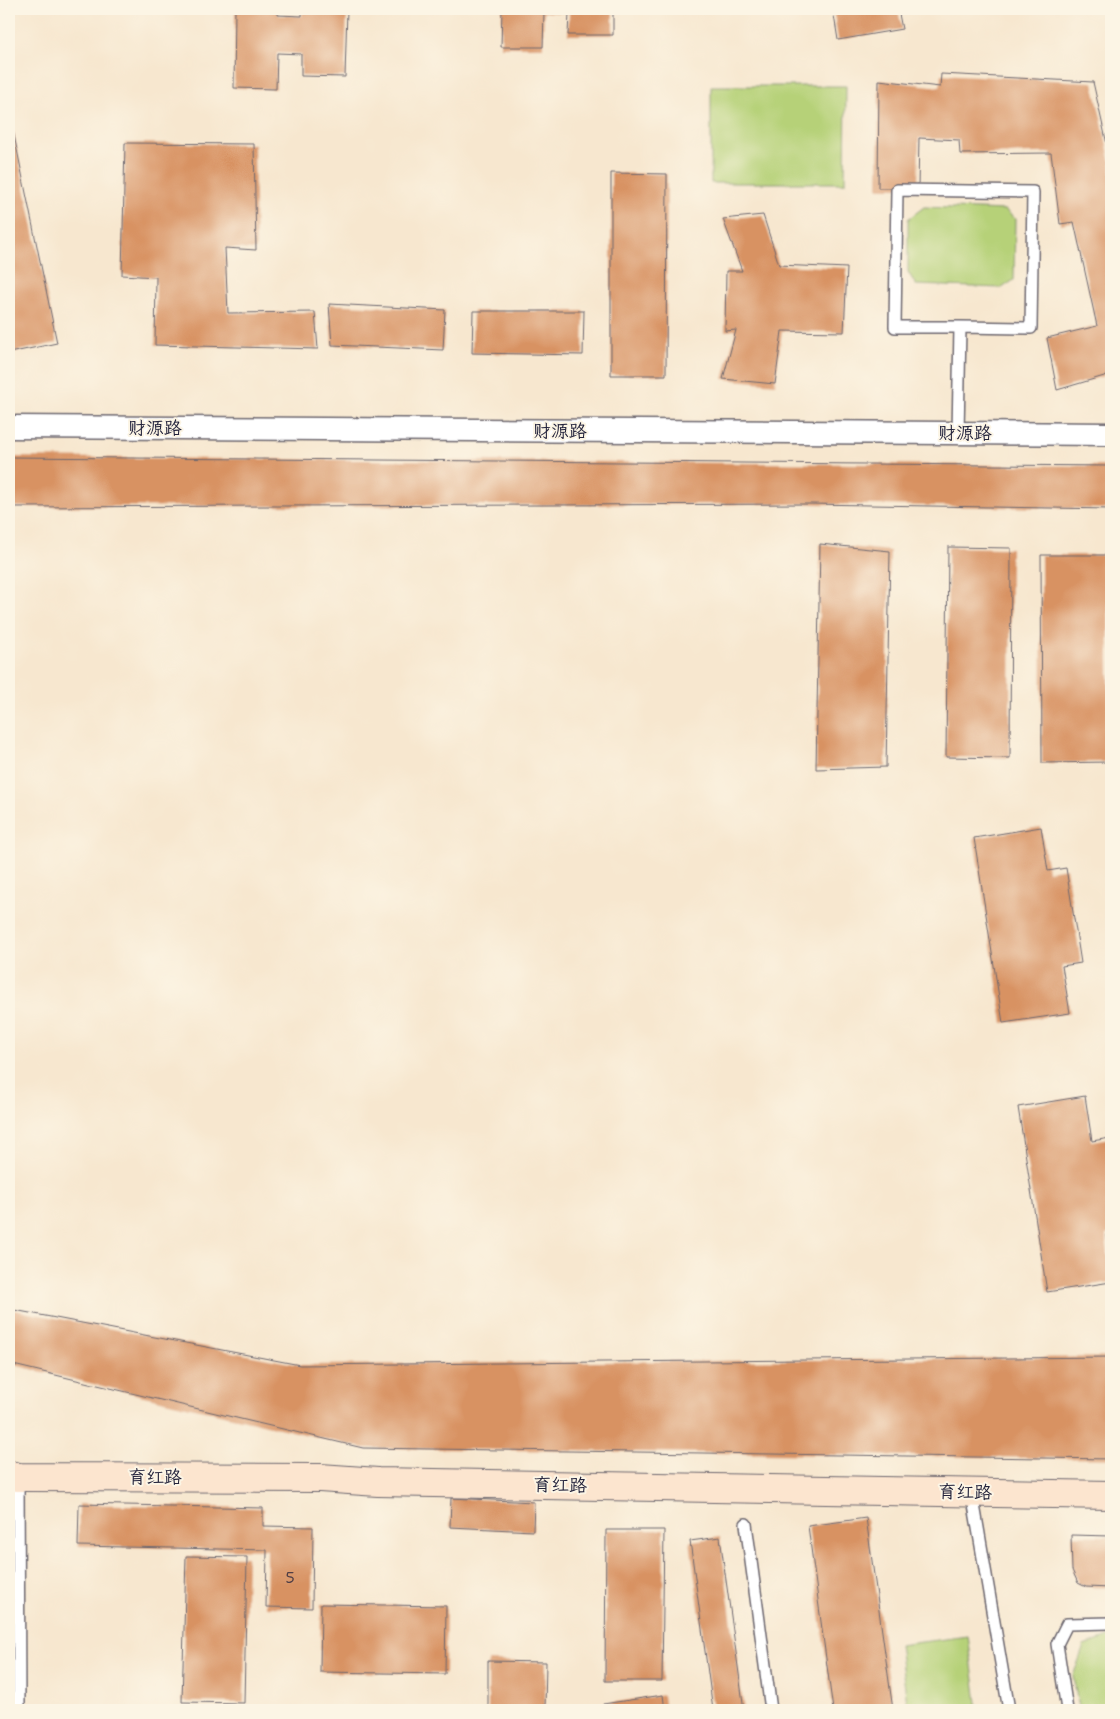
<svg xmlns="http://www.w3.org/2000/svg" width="1120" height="1719" font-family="'Shantell Sans','LXGW WenKai TC',sans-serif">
<rect width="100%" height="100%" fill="#fcf5e5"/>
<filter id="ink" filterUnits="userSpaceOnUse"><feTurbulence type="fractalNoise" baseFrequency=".02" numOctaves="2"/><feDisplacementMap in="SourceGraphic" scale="10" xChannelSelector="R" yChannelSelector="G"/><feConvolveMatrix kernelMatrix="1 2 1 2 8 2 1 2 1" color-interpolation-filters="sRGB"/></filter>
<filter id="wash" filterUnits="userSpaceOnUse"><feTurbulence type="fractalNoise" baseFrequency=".0096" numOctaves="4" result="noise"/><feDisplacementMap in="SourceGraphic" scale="20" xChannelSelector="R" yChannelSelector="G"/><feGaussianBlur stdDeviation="1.12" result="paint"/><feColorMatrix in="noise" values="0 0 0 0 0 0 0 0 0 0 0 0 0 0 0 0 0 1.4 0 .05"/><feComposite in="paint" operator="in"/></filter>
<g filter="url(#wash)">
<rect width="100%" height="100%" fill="#f7e7cf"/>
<!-- green -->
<g fill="#b6d178" stroke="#6c7a5a">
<polygon points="711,86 846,86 845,183 711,183"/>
<polygon points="924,207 1005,210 1015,219 1014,280 1002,288 916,285 908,272 908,219"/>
<polygon points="968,1636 978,1710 908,1710 899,1645"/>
<polygon points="1111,1636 1111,1710 1079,1710 1073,1676 1084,1646"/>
</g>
<g id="blocks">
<!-- building -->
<g fill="#d89262">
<polygon points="235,9 278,9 278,15 302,16 302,9 347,9 345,77 301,76 301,54 277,53 276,89 234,88"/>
<polygon points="502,9 613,9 613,35 568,35 569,13 544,12 543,47 501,47"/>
<polygon points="833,9 898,9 902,29 838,40"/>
<polygon points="941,74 1093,82 1111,162 1111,374 1057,390 1047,338 1097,326 1074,222 1060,224 1051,153 960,154 959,140 919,138 918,188 878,188 879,80 940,87"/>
<polygon points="9,111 57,343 9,353"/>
<polygon points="125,143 254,144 256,250 225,248 228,313 315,312 318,349 155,345 156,277 122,275"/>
<polygon points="611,173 667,174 666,375 611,375"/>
<polygon points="763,215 779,265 847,268 844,332 782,331 775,384 723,379 736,330 725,331 726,271 742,271 723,219"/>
<polygon points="329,304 445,310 443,350 332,345"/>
<polygon points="473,311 584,311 583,355 472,353"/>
<polygon points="9,457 1111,466 1111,509 810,504 9,507"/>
<polygon points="820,544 890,551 886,767 816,769"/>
<polygon points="948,547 1011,548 1010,758 946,757"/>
<polygon points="1041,555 1108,555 1110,762 1042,763"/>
<polygon points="1041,827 1048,871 1066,868 1081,963 1062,966 1070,1013 1003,1023 974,838"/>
<polygon points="1085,1096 1092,1141 1110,1138 1111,1146 1111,1234 1106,1235 1111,1282 1047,1292 1018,1107"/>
<polygon points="9,1309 300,1365 1111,1357 1111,1459 363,1448 9,1364"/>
<polygon points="451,1498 534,1502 533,1531 450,1527"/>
<polygon points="79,1504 263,1508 263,1526 313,1527 312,1608 266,1607 267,1550 78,1546"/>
<polygon points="866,1518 893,1710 833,1710 808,1526"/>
<polygon points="606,1530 664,1530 662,1681 605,1681"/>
<polygon points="1071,1535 1111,1536 1111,1588 1086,1587 1078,1583 1072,1570"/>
<polygon points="720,1537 744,1710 713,1710 690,1541"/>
<polygon points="186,1556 247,1557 244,1703 182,1702"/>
<polygon points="321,1604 446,1606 445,1674 320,1672"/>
<polygon points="488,1661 546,1662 545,1710 488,1710"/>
<polygon points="663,1695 665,1710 604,1710 603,1704"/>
</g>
</g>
</g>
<g filter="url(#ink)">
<use href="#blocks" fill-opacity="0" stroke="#6d676f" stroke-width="1"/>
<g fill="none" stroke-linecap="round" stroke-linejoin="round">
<defs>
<g id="lane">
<polyline points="958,433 960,327 1031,328 1033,192 897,190 895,327 960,327"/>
<polyline points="18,1477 19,1710"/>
<polyline points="972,1493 1009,1710"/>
<polyline points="746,1524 771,1710"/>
<polyline points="1067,1710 1057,1644 1067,1624 1111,1623"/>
</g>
<polyline id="street" points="9,427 1111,434"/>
<polyline id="secondary" points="9,1475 18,1477 320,1478 378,1482 1111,1495"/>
</defs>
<!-- lane casing -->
<use href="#lane" stroke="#6d676f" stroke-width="14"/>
<!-- street casing -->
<use href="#street" stroke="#6d676f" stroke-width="25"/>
<!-- secondary casing -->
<use href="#secondary" stroke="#6d676f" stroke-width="30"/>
<!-- lane -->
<use href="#lane" stroke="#fff" stroke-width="11"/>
<!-- street -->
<use href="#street" stroke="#fff" stroke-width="22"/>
<!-- secondary -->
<use href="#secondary" stroke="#fce5cf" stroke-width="28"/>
</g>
</g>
<g text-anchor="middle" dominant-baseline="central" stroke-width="4" stroke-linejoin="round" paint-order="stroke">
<!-- number labels -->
<g font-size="15" fill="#503e45">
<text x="290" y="1578">5</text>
</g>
<!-- street labels -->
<g font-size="18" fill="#22223b" stroke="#fcf5e5">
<text x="155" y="428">财源路</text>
<text x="560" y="431">财源路</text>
<text x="965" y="433">财源路</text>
<text x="155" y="1477">育红路</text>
<text transform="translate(560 1485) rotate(1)">育红路</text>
<text transform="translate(965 1492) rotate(1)">育红路</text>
</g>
</g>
<!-- margin -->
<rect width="1120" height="1719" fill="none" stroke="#fcf5e5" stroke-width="30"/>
</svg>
